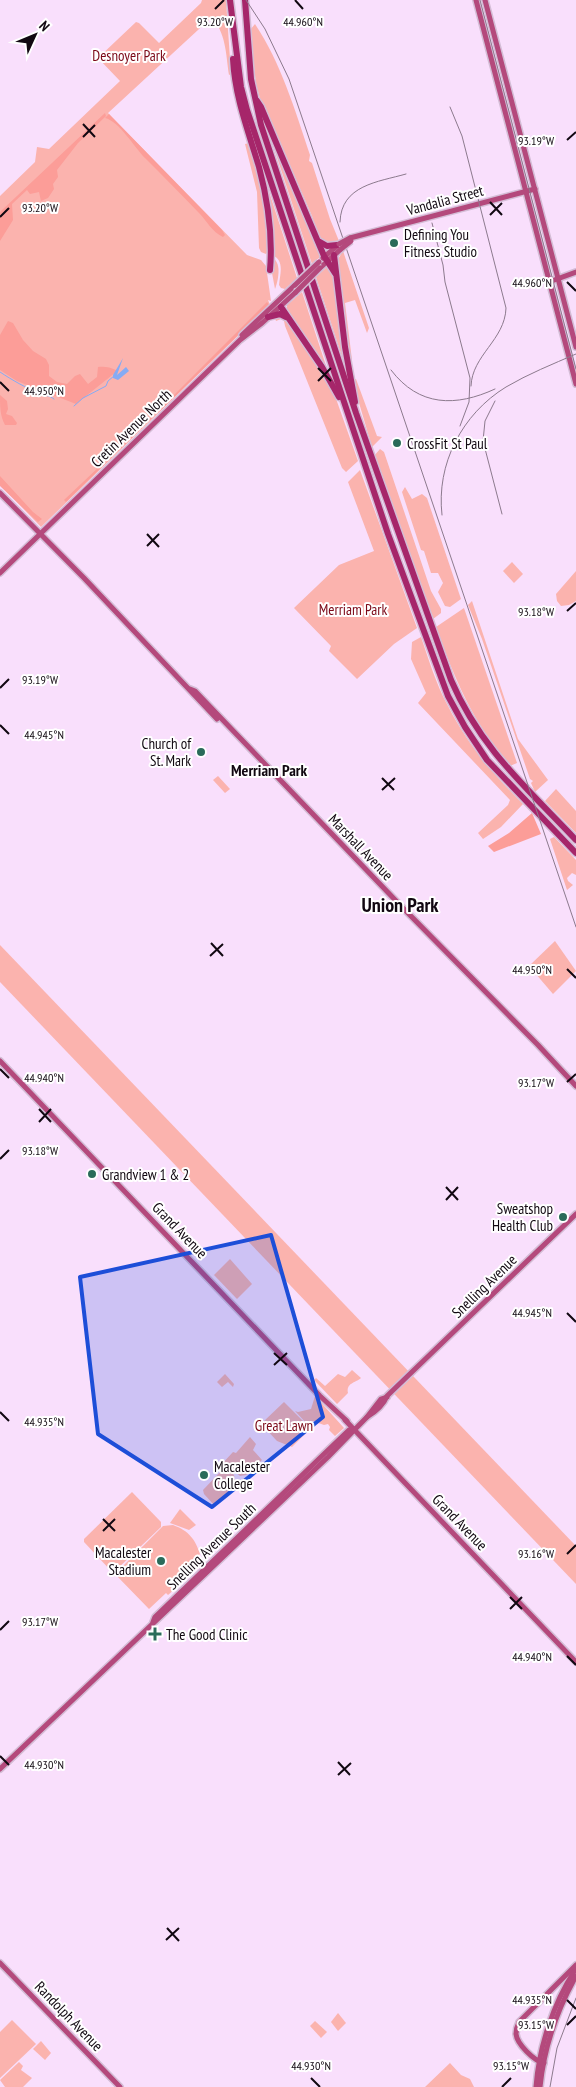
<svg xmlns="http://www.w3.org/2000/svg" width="576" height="2087" font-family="'PT Sans Narrow',sans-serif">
<rect width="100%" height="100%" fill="#f9dffc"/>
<!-- green -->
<g fill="#fbb3ae">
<path d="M202,0H226L231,74L229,75C226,55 226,31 211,18L108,113L247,255L261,260L266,266L271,301L268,300L270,305L41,527L0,485V196L35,162L37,147L49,149L120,81L98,58L136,22L139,23L159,43L201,3Z"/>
<path d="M255,24C281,63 295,110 310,155L309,161L312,163L330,219L339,241L325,244L319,238L312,216L288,161L264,113L256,84L250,30Z"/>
<polygon points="266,124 320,252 320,257 312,264"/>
<polygon points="249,143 263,192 269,250 266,254 261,252 259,248 257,192 245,144"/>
<path d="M263,173L297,278L285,289L281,288L279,285C280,274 285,260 272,255Z"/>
<polygon points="343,251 369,328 367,333 355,300 345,303 352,360 350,359 337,261"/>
<path d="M273,258C282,264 278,281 275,289L272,273Z"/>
<polygon points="328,266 333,277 348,375 316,277"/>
<polygon points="302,292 330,378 287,309 287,305"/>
<polygon points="281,317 285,318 321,368 334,393 358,461 346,472 342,468 285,326 284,321 281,319 276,321 275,318"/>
<polygon points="352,379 356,379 377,436 382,437 372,447"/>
<polygon points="380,449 384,452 431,591 441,609 441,613 433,619 374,456"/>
<polygon points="360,470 417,628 394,644 357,679 329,651 331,646 294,608 339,565 374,551 348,482"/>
<polygon points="405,487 412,499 422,494 427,498 461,599 450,607 445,606 438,592 443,583 438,573 431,573 424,551 421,550 402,492"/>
<polygon points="512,562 523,574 514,583 503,571"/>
<polygon points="576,571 576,601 569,605 561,606 557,601 556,594"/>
<polygon points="472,601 518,739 548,780 535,792 531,783 533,781 530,779 482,639 468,605"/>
<path d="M464,608L517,763L510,766C473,723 455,680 436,627Z"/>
<path d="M421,637C429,660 436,684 448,706C467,744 493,774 523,804L501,827L483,839L478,833L508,805L510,800L418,703L426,693L411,659L412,642Z"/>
<polygon points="218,776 230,789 225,793 213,780"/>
<polygon points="556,789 576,811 576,833 545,801"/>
<polygon points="554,837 576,860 576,875 572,873 567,878 568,881 573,885 567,890 550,839"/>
<polygon points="555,941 576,971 553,994 529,966"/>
<polygon points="0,945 576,1546 576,1584 0,982"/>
<polygon points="230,1259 252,1284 237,1299 214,1275"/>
<path d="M352,1370L361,1378C355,1383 346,1383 348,1393L337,1404L314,1380L316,1378L325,1386L338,1374L345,1377Z"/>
<polygon points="225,1374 234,1384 233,1387 228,1382 222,1387 217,1382"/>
<polygon points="315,1396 344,1428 335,1436 329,1430 330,1427 328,1424 324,1425 313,1421 307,1424 295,1411 298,1412 311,1409"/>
<polygon points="284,1402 307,1425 304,1435 292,1447 277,1441 264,1427 263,1422"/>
<polygon points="250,1437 256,1444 253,1450 262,1460 246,1475 240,1476 232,1469 220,1466 233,1452 236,1453"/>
<polygon points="223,1469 229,1470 234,1475 236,1485 215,1506 204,1494 203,1490"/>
<polygon points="132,1492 161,1522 161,1527 113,1573 84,1542 84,1539"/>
<polygon points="180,1509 196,1525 189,1530 170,1523"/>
<path d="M173,1525C189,1531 195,1539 200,1554L186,1567L194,1572L168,1595L166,1593L149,1609L115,1574L163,1526Z"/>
<polygon points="338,2013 346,2023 338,2031 331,2022"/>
<polygon points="12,2020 36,2044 0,2078 0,2032"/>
<polygon points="315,2021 327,2032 321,2038 310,2026"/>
<polygon points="41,2041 51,2053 45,2060 33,2049"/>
<polygon points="19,2062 23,2066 21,2070 32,2078 23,2087 5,2087 0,2080"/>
<polygon points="450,2063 461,2075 470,2079 474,2087 425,2087"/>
</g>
<!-- forest -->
<g fill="#fc9d98">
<polygon points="105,113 106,116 78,143 57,170 58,177 53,184 54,189 48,198 41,201 39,192 30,194 27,190 12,204 13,220 0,241 0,212"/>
<path d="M109,114L222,230L225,235L223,237C212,232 207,221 199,213C181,194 163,176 145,158C135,148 119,121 105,118Z"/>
<polygon points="267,302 269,305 160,411 159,410"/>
<path d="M8,321L13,323L23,340L33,351L46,359L49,365V376L57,382L67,384L75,376L80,374L88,384L97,377L98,367C104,366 110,367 116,370V372L76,404L17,381L0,370V335Z"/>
<path d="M0,395L7,401L8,409L6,414L12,416L17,423L16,425H5C0,416 0,406 0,395Z"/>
<polygon points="155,414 155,415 66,502 64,500"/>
<polygon points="0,476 33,512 42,519 38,522 0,486"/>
<polygon points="532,813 541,834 494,852 488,846 509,833"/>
</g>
<!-- water -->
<polygon fill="#86abf4" points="123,358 117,375 126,367 129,371 118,380 113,378 113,375"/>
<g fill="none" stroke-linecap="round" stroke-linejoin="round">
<!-- stream -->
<g stroke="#86abf4" stroke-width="1">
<path d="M0,372C12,380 26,388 39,393C45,396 49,395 54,399"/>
<polyline points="74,406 83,398 106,386 108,381 114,376"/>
</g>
<defs>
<g id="major">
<polyline points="476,0 576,384"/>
<polyline points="485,0 576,347"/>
<polyline points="350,238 535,189"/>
<polyline points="323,258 337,246"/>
<polyline points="320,268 341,249"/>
<polyline points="549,282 576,272"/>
<polyline points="242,335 295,285"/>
<polyline points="0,493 84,578 217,719"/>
<polyline points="0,573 240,340 262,323 296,292"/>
<polyline points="190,689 195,691 400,905 538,1045 576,1086"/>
<polyline points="0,1061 320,1396 347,1421"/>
<polyline points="367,1417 381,1399 387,1397"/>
<polyline points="345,1420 576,1662"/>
<polyline points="153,1622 155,1617 324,1454 349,1430 354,1429"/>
<path d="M0,1769L328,1457L367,1417C375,1412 383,1406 387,1396L576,1214"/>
<polyline points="0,1963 120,2087"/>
<path d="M544,2063C534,2061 517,2044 516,2034C516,2030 517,2026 519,2022L576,1965"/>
<path d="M536,2087C539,2047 553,2004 575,1970"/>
<path d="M540,2087C544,2047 557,2010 576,1976"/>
</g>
<g id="highway">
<polyline points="230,0 241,87 247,110 388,534 448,696 465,727 487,760 576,853"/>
<path d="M245,0L251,79L261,125L356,413L451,680C480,748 527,788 576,840"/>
<path d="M233,59C235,97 248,130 259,167C268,201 273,235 270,270"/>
<polyline points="257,101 261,107 324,256 335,273"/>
<polyline points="320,242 327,246 337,245"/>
<polyline points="334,255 345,347 355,402"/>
<polyline points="281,307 322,367 339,397"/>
<polyline points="268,317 280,314 286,317"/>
</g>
</defs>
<!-- major casing -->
<use href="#major" stroke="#d4bdd6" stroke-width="8"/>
<!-- highway casing -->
<use href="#highway" stroke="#d4bdd6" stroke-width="9"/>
<!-- major -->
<use href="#major" stroke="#b4497c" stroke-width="5"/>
<!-- highway -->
<use href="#highway" stroke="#a6266a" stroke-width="6"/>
<!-- tram -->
<polyline stroke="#8c7a8d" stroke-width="1" points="480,0 576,369"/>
<!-- rail -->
<g stroke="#8c7a8d" stroke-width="1">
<polyline points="246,0 265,29 289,79 576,927"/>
<path d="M450,107L462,136L506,308C505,340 472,355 471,386"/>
<path d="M340,222C341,185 378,182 406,174"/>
<polyline points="432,223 443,265 445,282 470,378 469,402 460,426"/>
<path d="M391,370C419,407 456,407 495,389"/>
<polyline points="495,401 485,421 483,441 502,514"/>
<path d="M442,515C436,464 462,414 506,387C528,374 553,364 576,354"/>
<polyline points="550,2087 557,2048 576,1998"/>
</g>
<defs>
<g id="major-bridge">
<polyline points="339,244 350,238"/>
<polyline points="341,249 351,241"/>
<polyline points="295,285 319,262"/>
<polyline points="296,292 320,268"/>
</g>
</defs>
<!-- major-bridge casing -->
<use href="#major-bridge" stroke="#d4bdd6" stroke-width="8" stroke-linecap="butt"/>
<!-- major-bridge -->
<use href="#major-bridge" stroke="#b4497c" stroke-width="5"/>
</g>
<!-- marked area -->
<path fill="#1d4ed8" fill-opacity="0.2" stroke="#1d4ed8" stroke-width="4" stroke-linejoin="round" d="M271,1235L323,1417L212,1507L98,1434L80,1277Z"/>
<!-- ticks -->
<path fill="none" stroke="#110811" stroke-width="2" d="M295,0L303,9M215,9L224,0M83,124L95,137M83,137L95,125M567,140L576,132M490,202L502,215M490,215L502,203M0,217L9,208M567,282L576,291M318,368L331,381M318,381L331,368M0,382L9,391M147,534L159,547M147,546L159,534M567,611L576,603M0,688L9,679M0,725L9,734M382,778L394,790M382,790L395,778M211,943L223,956M210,956L223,944M567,969L576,978M0,1069L9,1078M567,1082L576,1074M39,1109L51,1122M39,1122L51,1109M0,1159L9,1150M446,1187L458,1200M446,1200L458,1187M567,1313L576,1322M274,1353L287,1365M274,1365L287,1353M0,1412L9,1421M103,1519L115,1531M103,1531L115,1519M567,1554L576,1545M510,1597L522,1609M510,1609L522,1597M0,1630L9,1621M567,1656L576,1665M0,1756L9,1765M338,1762L350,1775M338,1775L351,1763M167,1928L179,1941M166,1940L179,1928M567,2000L576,2009M567,2025L576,2016M311,2078L320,2087M502,2087L511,2078"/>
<!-- markers -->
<g fill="#2a6b5a" stroke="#fff" stroke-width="2">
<circle cx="394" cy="243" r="5"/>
<circle cx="397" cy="443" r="5"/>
<circle cx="201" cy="752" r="5"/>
<circle cx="92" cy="1174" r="5"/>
<circle cx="563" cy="1217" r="5"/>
<circle cx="204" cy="1475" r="5"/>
<circle cx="161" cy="1561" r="5"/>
<path d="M152.5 1626.5h5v5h5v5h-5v5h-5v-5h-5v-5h5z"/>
</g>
<g text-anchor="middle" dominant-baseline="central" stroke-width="4" stroke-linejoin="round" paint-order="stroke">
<!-- park labels -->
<g font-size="15" fill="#7b0817" stroke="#fff">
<text x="129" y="55">Desnoyer Park</text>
<text x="353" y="609">Merriam Park</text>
<text x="284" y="1425">Great Lawn</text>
</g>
<!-- street labels -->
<g font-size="15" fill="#110811" stroke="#fff">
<text transform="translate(445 200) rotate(-15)">Vandalia Street</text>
<text transform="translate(131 428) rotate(-44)">Cretin Avenue North</text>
<text transform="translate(361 847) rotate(46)">Marshall Avenue</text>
<text transform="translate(180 1230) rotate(46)">Grand Avenue</text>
<text transform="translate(484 1286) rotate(-44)">Snelling Avenue</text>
<text transform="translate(460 1522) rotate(46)">Grand Avenue</text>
<text transform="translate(211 1546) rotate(-44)">Snelling Avenue South</text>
<text transform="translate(69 2016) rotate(46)">Randolph Avenue</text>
</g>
<!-- poi labels -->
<g font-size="15" fill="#110811" stroke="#fff" text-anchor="start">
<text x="404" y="234">Defining You<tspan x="404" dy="17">Fitness Studio</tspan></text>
<text x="407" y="443">CrossFit St Paul</text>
<text x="191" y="743" text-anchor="end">Church of<tspan x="191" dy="17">St. Mark</tspan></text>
<text x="102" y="1174">Grandview 1 &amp; 2</text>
<text x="553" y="1208" text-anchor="end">Sweatshop<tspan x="553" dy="17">Health Club</tspan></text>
<text x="214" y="1466">Macalester<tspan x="214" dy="17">College</tspan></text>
<text x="151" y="1552" text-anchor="end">Macalester<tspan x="151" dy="17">Stadium</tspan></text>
<text x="166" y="1634">The Good Clinic</text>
</g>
<!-- neighbourhood labels -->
<g font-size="16" font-weight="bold" fill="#110811" stroke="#fff">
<text x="269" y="770">Merriam Park</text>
</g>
<!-- district labels -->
<g font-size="20" font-weight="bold" fill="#110811" stroke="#fff">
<text x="400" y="905">Union Park</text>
</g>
</g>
<g font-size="12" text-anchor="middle" fill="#110811" stroke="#fff" stroke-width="4" stroke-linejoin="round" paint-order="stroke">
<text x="215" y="26">93.20°W</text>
<text x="303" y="26">44.960°N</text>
<text x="536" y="145">93.19°W</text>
<text x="40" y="212">93.20°W</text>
<text x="532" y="287">44.960°N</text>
<text x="44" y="395">44.950°N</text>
<text x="536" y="616">93.18°W</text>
<text x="40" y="684">93.19°W</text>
<text x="44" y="739">44.945°N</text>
<text x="532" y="974">44.950°N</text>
<text x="44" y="1082">44.940°N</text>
<text x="536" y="1087">93.17°W</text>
<text x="40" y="1155">93.18°W</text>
<text x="532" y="1317">44.945°N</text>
<text x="44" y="1426">44.935°N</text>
<text x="536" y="1558">93.16°W</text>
<text x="40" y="1626">93.17°W</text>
<text x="532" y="1661">44.940°N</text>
<text x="44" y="1769">44.930°N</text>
<text x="532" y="2004">44.935°N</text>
<text x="536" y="2029">93.15°W</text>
<text x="311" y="2070">44.930°N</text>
<text x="511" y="2070">93.15°W</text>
</g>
<!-- north arrow -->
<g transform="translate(35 35) rotate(46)" stroke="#ffffff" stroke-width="4" paint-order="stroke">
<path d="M0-4L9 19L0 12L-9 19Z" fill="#110811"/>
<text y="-8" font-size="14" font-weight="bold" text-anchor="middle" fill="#110811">N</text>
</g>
</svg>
